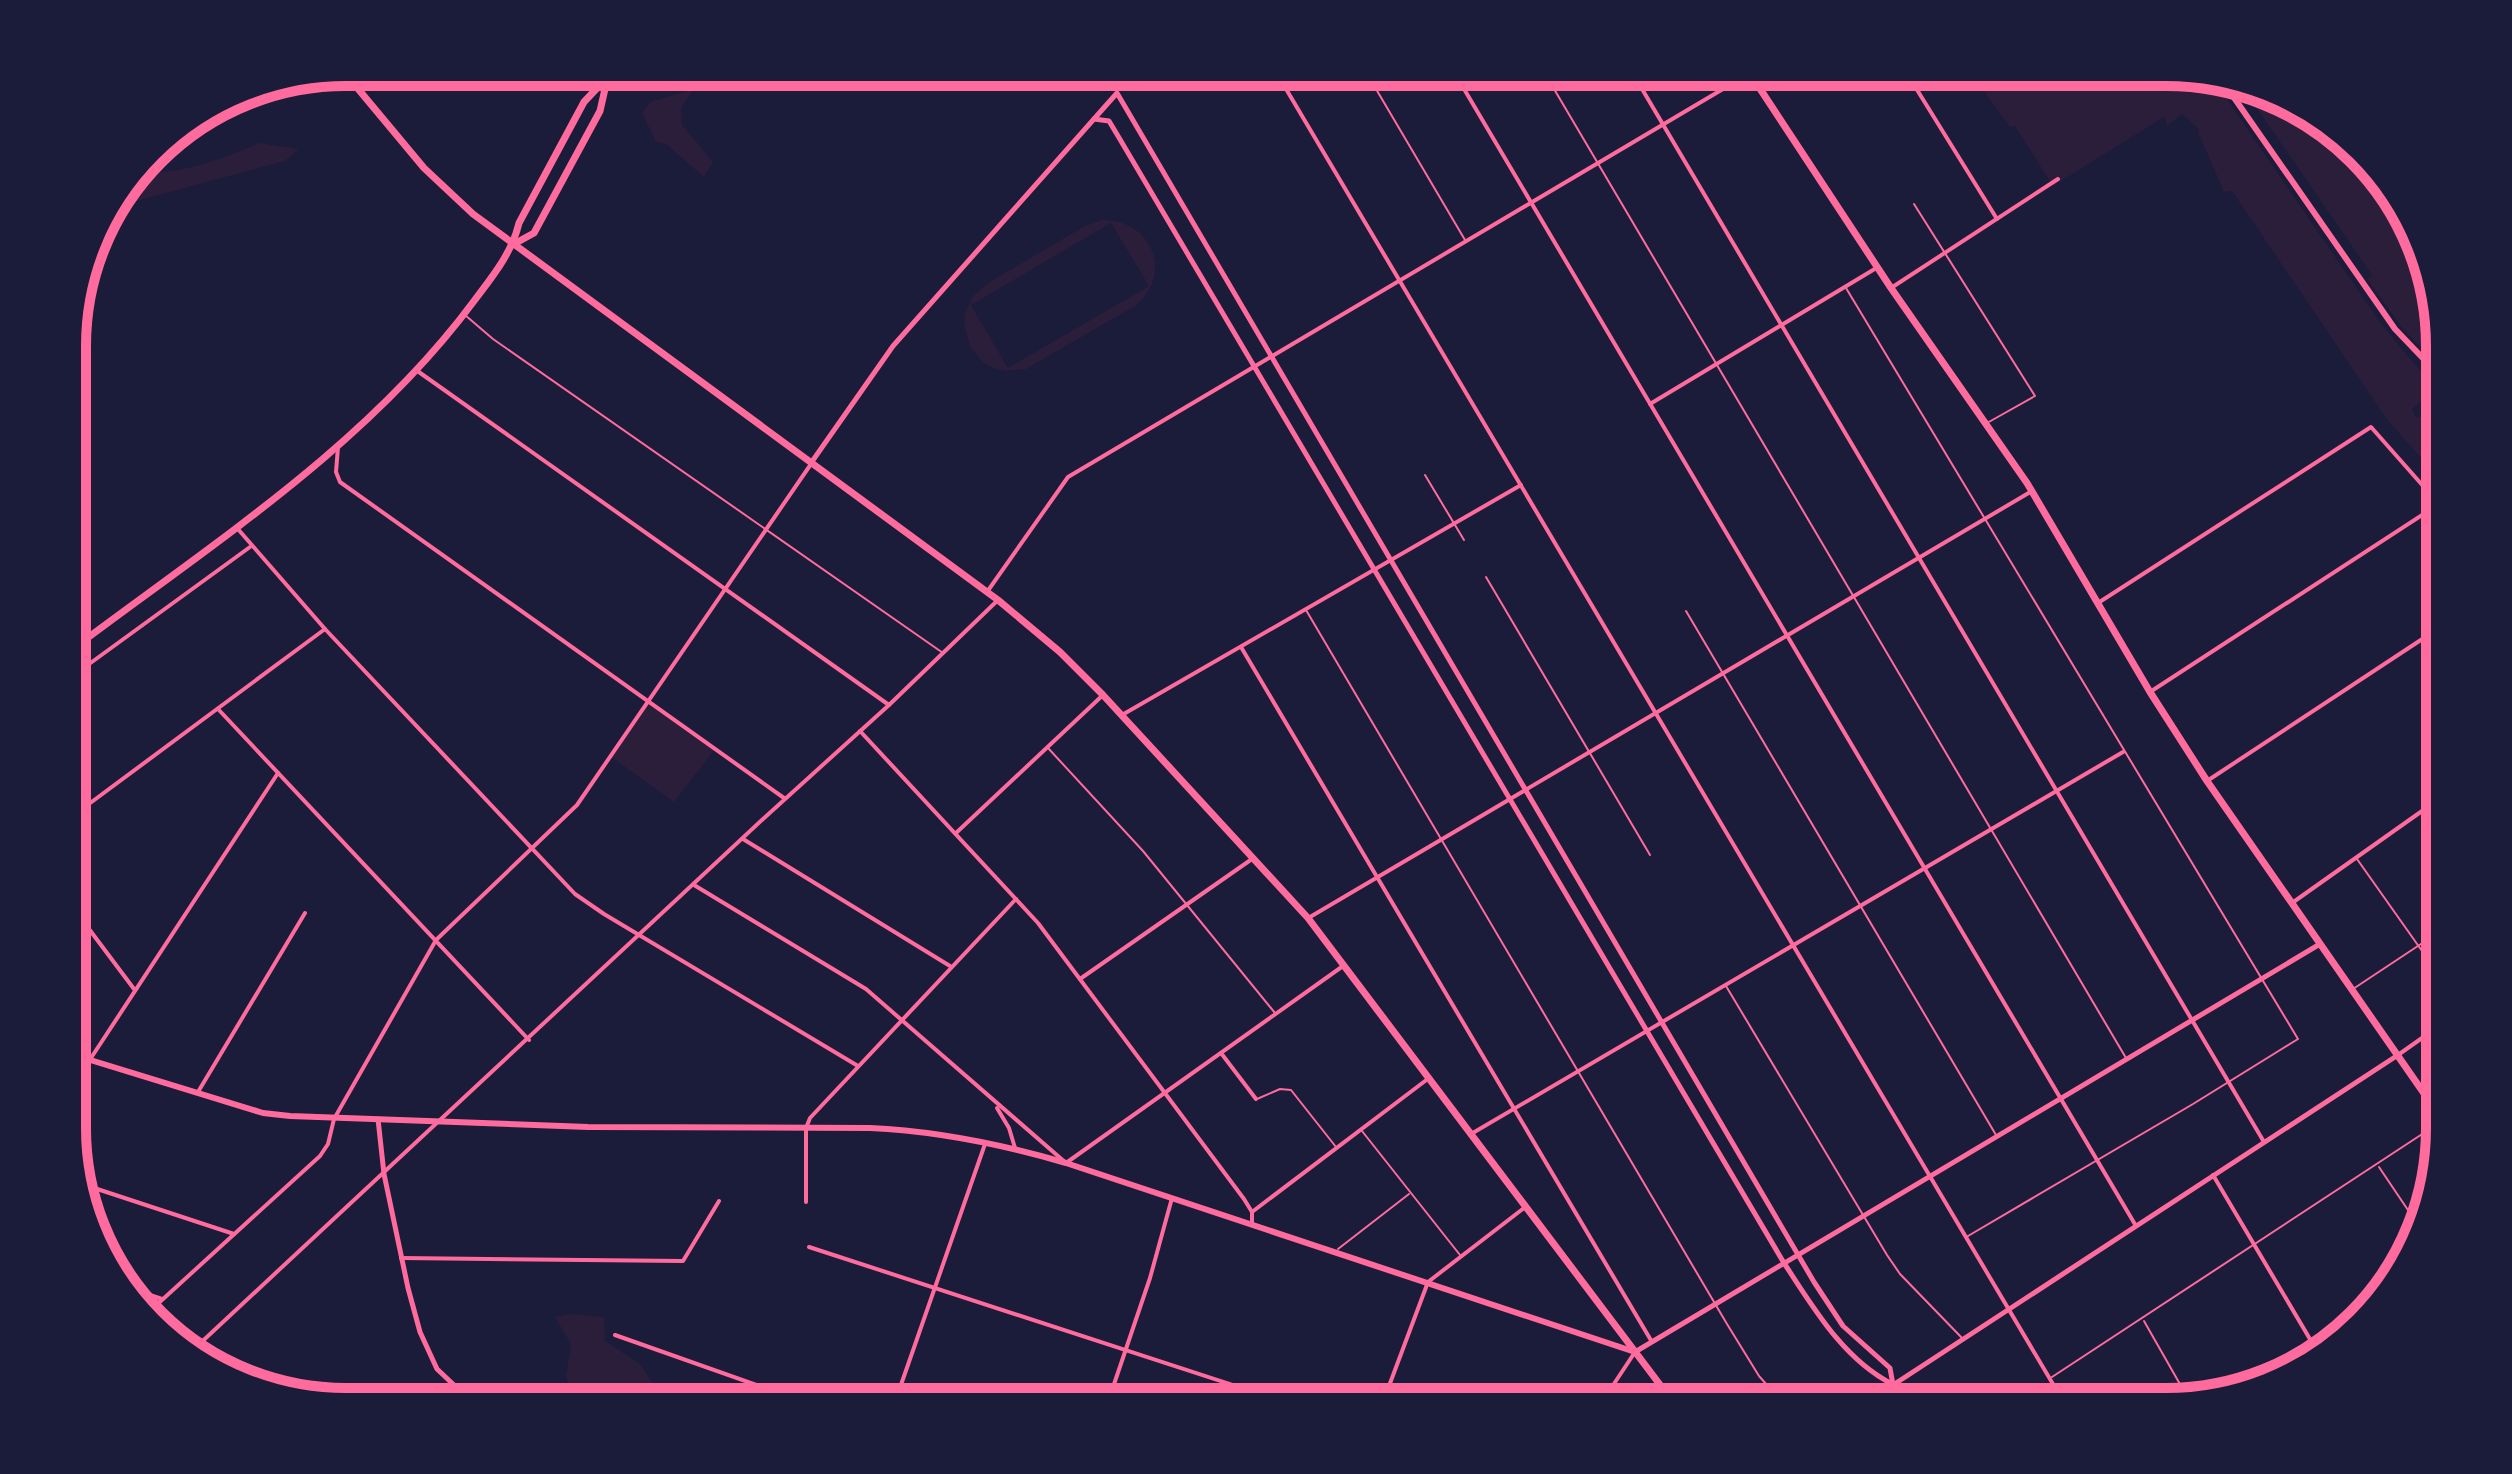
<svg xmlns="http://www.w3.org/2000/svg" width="2512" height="1474" font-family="'Noto Sans',sans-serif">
<rect width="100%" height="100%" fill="#1b1b3a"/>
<!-- green -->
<g fill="#2a1e3b" fill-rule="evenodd">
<polygon points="1970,72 2166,72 2218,86 2379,321 2415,365 2439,385 2412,409 2415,417 2428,415 2439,435 2439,478 2388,421 2232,191 2224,192 2197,130 2202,132 2182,114 2167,126 2164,117 2053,186 2015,126 2010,127"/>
<polygon points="694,89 681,107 682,125 713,162 704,177 666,144 656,142 642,113 650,102"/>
<polygon points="2262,98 2303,109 2394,194 2439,328 2439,367 2403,329 2367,279 2372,275 2254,104"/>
<path d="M259,143L299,149L285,161L114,207L142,171C180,176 224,158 259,143Z"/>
<path d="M1102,220C1151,219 1175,273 1135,306L1026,369L1005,371L994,368L984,363L970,347L964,325L965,314L973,296L988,283L1085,226ZM1111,223L1149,286L1008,368L971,305Z"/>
<polygon points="647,700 715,749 674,802 610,756"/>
<polygon points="571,1314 604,1317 605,1341 641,1365 664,1400 698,1399 711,1384 749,1402 611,1402 601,1392 575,1402 566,1376 571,1344 555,1317"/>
</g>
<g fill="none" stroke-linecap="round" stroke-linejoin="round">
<!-- service -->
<g stroke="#ff6b9d" stroke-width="2">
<polyline points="1366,72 1465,240"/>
<polyline points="1544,72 2126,1058"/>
<polyline points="1914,204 2035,396 1987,423"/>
<polyline points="1846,288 2298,1039 2193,1104 1968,1236"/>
<polyline points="465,315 493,339 943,653"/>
<polyline points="1425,475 1464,540"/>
<polyline points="1486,577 1650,855"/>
<polyline points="1306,610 1727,1324 1759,1376 1782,1402"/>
<polyline points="1686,611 1996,1135"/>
<polyline points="1048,748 1143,851 1275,1013"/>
<polyline points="2357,859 2439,975"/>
<polyline points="1726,986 1887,1255 1900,1274 1962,1338"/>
<polyline points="2353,989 2439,932"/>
<polyline points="1257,1099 1280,1089 1291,1090 1336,1147"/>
<polyline points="1362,1131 1460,1255"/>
<polyline points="2379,1167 2416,1222"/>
<polyline points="1338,1249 1409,1194"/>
<polyline points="2144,1321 2189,1400"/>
<polyline points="2052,1377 2439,1123"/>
</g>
<!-- minor -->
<g stroke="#ff6b9d" stroke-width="4">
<polyline points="1276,72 2063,1401"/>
<polyline points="1454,72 2136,1226"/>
<polyline points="1632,72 2264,1142"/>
<polyline points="1906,72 1997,219"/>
<polyline points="1891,288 2058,179"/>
<polyline points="416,370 889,705"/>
<polyline points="1650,404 1878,267"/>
<polyline points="338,447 336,472 340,482 784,798"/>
<polyline points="237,528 325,629 575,894 604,914 858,1066"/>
<polyline points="987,592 1068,477 1750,73"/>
<polyline points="2098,603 2371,427 2439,504 2150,692"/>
<polyline points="1241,647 1652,1342"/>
<polyline points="74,675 250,547"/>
<polyline points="218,709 529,1040"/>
<polyline points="1122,715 1521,485"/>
<polyline points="860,731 1038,923 1244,1199 1252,1212 1252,1224"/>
<polyline points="2207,781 2439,628"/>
<polyline points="74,815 325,629"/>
<polyline points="956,833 1103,695"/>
<polyline points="743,839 950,966"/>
<polyline points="694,885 866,989 1066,1163 1343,966"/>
<polyline points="2292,903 2439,799"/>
<polyline points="74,909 134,989"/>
<polyline points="1310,917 2032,491"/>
<polyline points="1080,979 1252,859"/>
<polyline points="1221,1053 1256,1099"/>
<polyline points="2398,1055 2439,1026"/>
<polyline points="74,1076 91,1058 278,773"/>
<polyline points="198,1092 305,913"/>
<polyline points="997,1108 1009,1128 1015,1148"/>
<polyline points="1471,1134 2123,752"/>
<polyline points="2213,1175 2317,1351"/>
<polyline points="82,1184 234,1234"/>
<polyline points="806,1202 806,1128 810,1118 1016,899"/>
<polyline points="1252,1212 1429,1078"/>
<polyline points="809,1247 1285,1402"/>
<polyline points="401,1258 683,1261 719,1201"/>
<polyline points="126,1287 162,1299"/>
<polyline points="151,1310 320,1156 328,1144 334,1119 436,940 577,805 811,464"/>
<polyline points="615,1335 805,1402"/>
<polyline points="193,1350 763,819 889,705 998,600"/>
<polyline points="895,1402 985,1144"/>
<polyline points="1108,1402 1150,1278 1172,1198"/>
<polyline points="1383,1402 1428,1282 1524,1208"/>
<polyline points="1602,1402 1635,1352"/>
</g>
<!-- tertiary -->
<g stroke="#ff6b9d" stroke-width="5">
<path d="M1094,119L1109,121L1118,136L1784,1263C1813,1307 1843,1359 1892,1384"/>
<polyline points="811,463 893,346 1117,93 1814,1282 1843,1326 1890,1368 1893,1385 1903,1402"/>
<polyline points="378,1119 384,1174 408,1288 420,1332 437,1369 472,1402"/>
<polyline points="1635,1352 2320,944"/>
<polyline points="1867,1402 2398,1055"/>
</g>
<!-- secondary -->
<g stroke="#ff6b9d" stroke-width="6">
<polyline points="2228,89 2395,329 2439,375"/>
<path d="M74,1055L263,1113L290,1116L588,1127L870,1128C937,1131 1001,1144 1066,1163L1635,1352"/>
</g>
<!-- primary -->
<g stroke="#ff6b9d" stroke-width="7">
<polyline points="344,72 424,168 473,214 998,600 1060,652 1103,695 1308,918 1673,1402"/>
<polyline points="1749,72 1891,288 2027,483 2150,692 2207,781 2439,1115"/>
<polyline points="514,244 534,233 600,111 607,80"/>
<path d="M74,648C215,542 368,444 474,301C492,277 512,253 519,223L584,102L612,72"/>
</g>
</g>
<!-- crop -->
<path d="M0 0H2512V1474H0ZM346 86H2166A260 260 0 0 1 2426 346V1128A260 260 0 0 1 2166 1388H346A260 260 0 0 1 86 1128V346A260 260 0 0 1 346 86Z" fill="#1b1b3a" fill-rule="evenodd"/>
<path fill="none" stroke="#ff6b9d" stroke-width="10" d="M346 86H2166A260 260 0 0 1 2426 346V1128A260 260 0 0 1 2166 1388H346A260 260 0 0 1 86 1128V346A260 260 0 0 1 346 86Z"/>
</svg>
